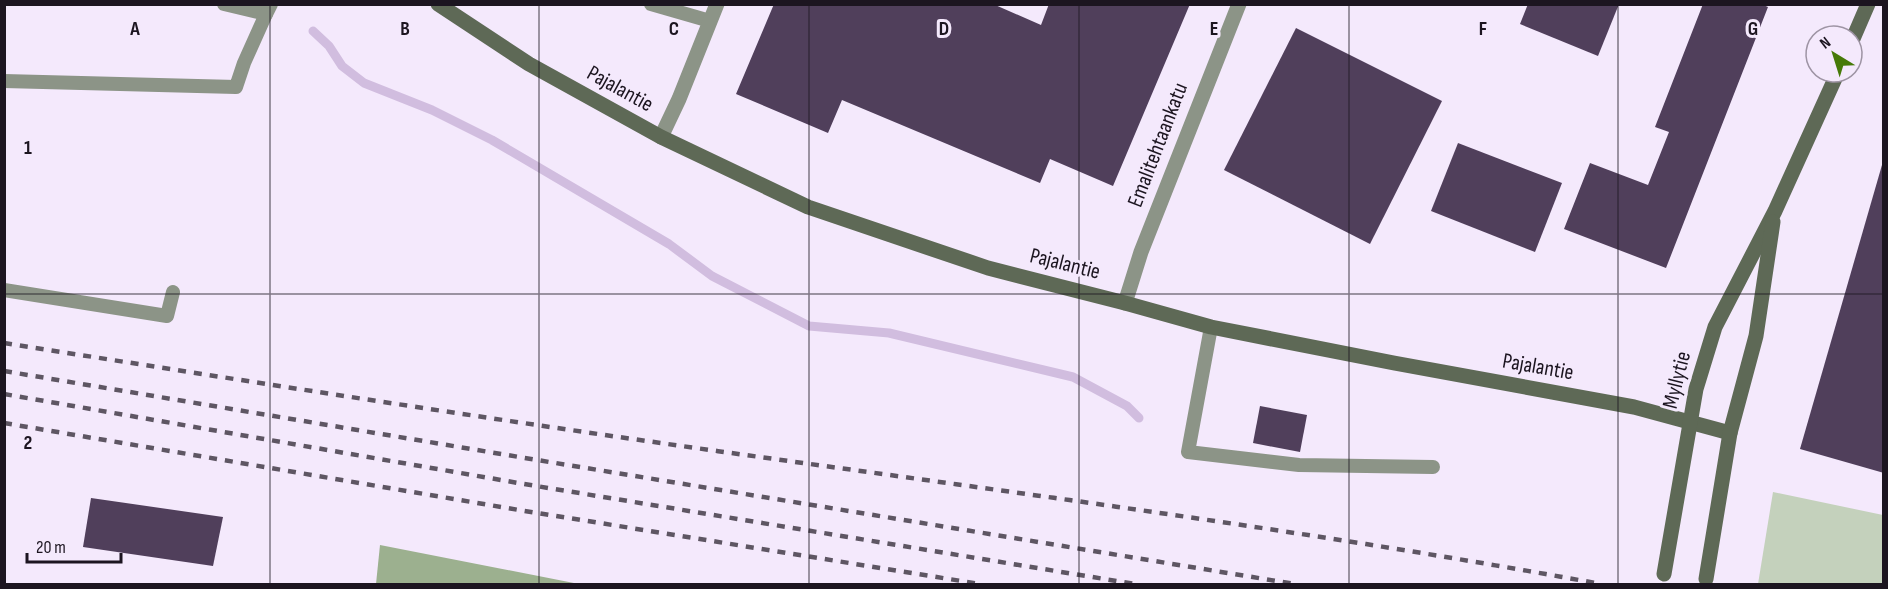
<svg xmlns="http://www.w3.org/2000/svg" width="1888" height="589" font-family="'Sofia Sans Condensed',sans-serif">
<rect width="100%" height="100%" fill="#f4e9fc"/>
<!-- green -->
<polygon fill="#c4d1bc" points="1773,492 1883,515 1883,584 1758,584"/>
<!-- forest -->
<polygon fill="#9cb08f" points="380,545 579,584 376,584"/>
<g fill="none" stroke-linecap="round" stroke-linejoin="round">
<!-- stream -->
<polyline stroke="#d1bddf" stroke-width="9" points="313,31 329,46 342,66 364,83 432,110 492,140 669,244 712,276 809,326 889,333 1073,377 1127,406 1139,418"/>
</g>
<!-- building -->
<g fill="#503f5b">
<polygon points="774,4 993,4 1041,25 1049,4 1190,4 1113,186 1050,159 1040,183 842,100 828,133 736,94"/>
<polygon points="1528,4 1619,4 1598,56 1520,24"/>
<polygon points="1703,4 1761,4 1768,7 1666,268 1564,229 1590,163 1648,185 1669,132 1655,127"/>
<polygon points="1296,28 1442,101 1370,244 1224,170"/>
<polygon points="1458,143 1562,183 1535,252 1431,211"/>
<polygon points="1884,158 1884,473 1800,449"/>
<polygon points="1260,406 1307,415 1300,452 1253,443"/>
<polygon points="91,498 223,517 213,566 83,547"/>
</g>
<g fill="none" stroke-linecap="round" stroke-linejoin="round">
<!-- lane -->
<g stroke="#8c9487" stroke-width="14">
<polyline points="224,4 266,14 271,4"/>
<polyline points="651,4 710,21"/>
<polyline points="4,81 236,87 244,63 266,14"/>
<polyline points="4,290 167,316 173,292"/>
<polyline points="1211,327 1188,452 1299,465 1433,467"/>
</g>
<!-- street -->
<g stroke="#8c9487" stroke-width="15">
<polyline points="661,137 679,99 717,4"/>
<polyline points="1125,303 1141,252 1239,4"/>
</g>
<!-- secondary -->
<g stroke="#5e6956" stroke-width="15">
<polyline points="438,4 529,64 661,137 808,207 988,268 1125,303 1211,327 1394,363 1634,407 1730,433"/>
<polyline points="1852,41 1868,4"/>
<polyline points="1664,574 1696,389 1715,327 1775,211 1838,72"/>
<polyline points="1706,579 1730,433 1756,336 1773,222"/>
</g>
<!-- rail -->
<g stroke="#5e5663" stroke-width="4.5" stroke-dasharray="8 8" stroke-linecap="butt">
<path d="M4,343C240,380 475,417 710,450C1008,492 1306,530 1601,584"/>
<polyline points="4,371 531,459 1295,584"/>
<polyline points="4,394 524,484 1135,584"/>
<polyline points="4,423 519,510 980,584"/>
</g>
</g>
<!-- grid -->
<path fill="none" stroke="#1c1520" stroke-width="1.5" stroke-opacity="0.55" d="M270,4V584M539,4V584M809,4V584M1079,4V584M1349,4V584M1618,4V584M4,294H1884"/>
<g text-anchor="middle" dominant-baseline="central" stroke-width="6" stroke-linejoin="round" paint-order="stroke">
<!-- street labels -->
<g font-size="22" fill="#1c1520" stroke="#f4e9fc">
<text transform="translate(620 89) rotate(29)">Pajalantie</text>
<text transform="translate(1158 145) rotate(-69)">Emalitehtaankatu</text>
<text transform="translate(1065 264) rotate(14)">Pajalantie</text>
<text transform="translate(1538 367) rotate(10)">Pajalantie</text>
<text transform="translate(1677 380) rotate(-76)">Myllytie</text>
</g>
</g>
<g font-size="20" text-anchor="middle" font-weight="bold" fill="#1c1520" stroke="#f4e9fc" stroke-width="6" stroke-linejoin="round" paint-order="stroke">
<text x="135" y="35">A</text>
<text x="405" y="35">B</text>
<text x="674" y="35">C</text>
<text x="944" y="35">D</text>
<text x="1214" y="35">E</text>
<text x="1483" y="35">F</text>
<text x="1753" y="35">G</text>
<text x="28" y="154">1</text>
<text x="28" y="449">2</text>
</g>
<!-- border -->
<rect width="1888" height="589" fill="none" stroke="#1c1520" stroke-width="12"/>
<!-- north arrow -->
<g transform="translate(1834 54) rotate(322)"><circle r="28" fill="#f4e9fc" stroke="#9e94a4" stroke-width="1.5"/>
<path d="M0-4.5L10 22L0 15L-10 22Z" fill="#467a08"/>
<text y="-9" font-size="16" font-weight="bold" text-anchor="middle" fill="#1c1520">N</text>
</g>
<!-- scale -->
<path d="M27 553v9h94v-9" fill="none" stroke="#1c1520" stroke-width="3"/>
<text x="36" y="553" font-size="18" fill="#1c1520" stroke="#f4e9fc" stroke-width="4.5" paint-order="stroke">20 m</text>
</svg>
